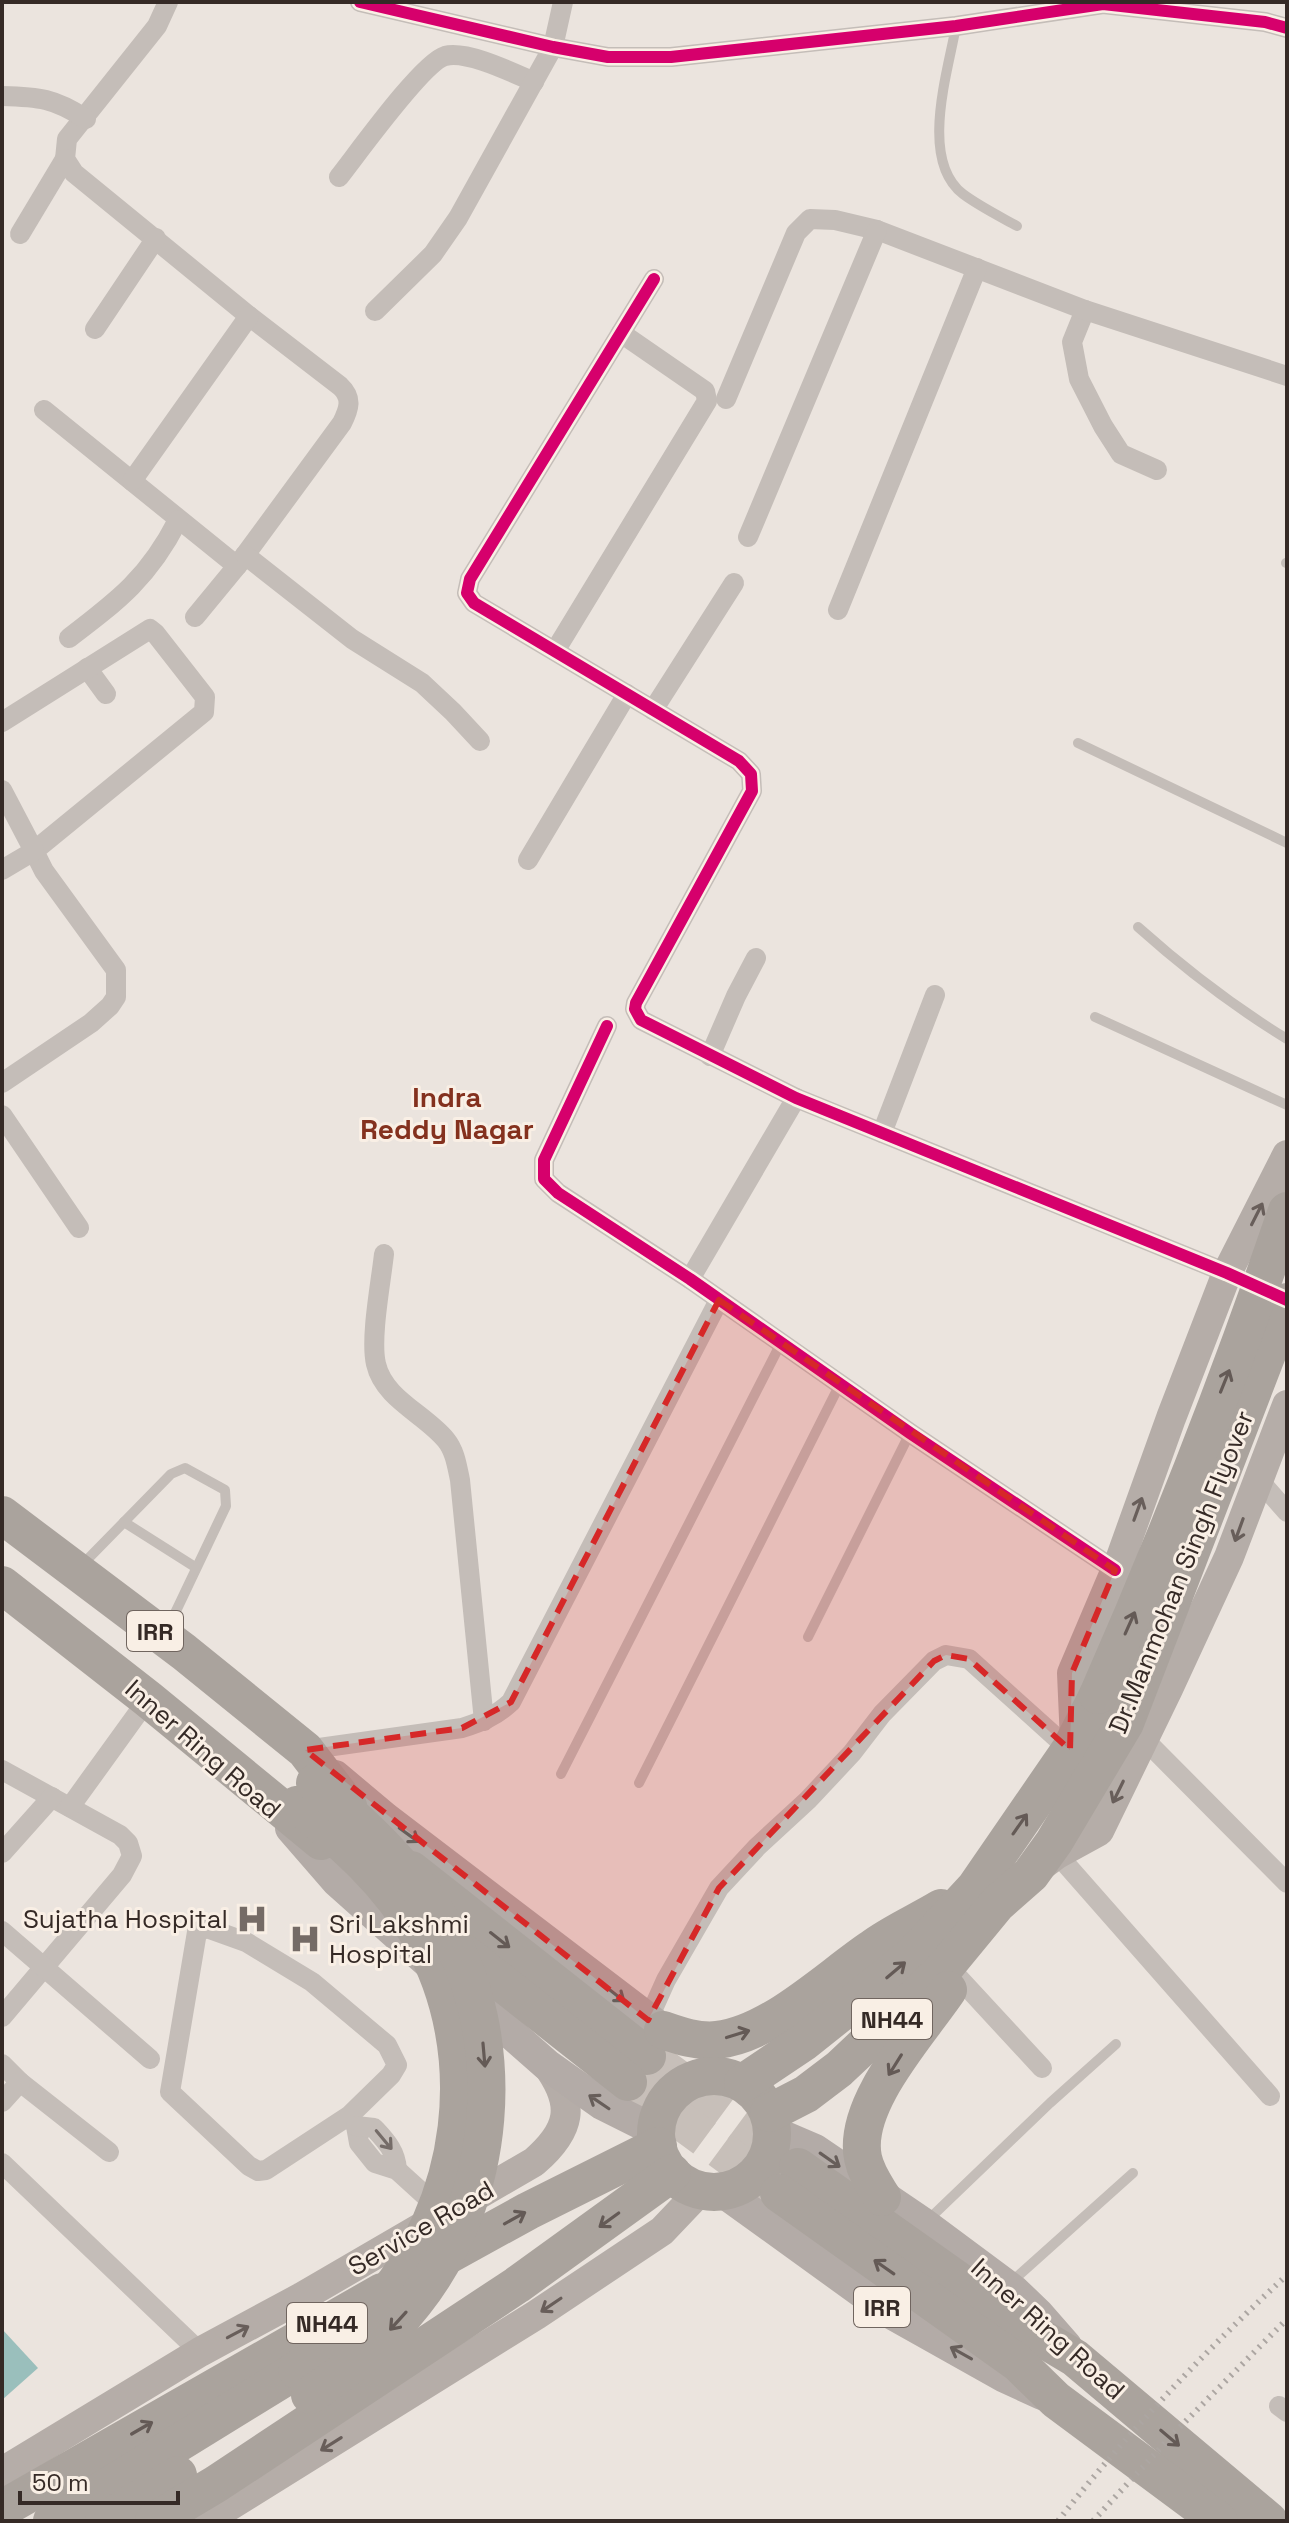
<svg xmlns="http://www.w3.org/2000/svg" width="1289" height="2523" font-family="'Space Grotesk',sans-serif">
<rect width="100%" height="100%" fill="#ebe4de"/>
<!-- water -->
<polygon fill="#9abfbc" points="2,2329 38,2368 2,2400"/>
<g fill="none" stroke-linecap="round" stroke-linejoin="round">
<!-- highway-tunnel -->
<g stroke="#c7bfb9" stroke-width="38" stroke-dasharray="38 19" stroke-linecap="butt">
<polyline points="647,2056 798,2167"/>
<polyline points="628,2082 779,2193"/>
</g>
<!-- lane -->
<g stroke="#c4bdb8" stroke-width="10">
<path d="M956,26C948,72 919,160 963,194C979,206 999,216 1017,226"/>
<polyline points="1286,563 1287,563"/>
<polyline points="1078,743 1287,843"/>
<path d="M1138,927C1185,969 1233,1006 1287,1039"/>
<polyline points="1095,1017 1287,1105"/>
<polyline points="124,1522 195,1567"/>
<polyline points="80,1567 171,1474 185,1468 225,1490 226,1506 167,1630"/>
<polyline points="808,1637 910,1433"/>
<polyline points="561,1774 781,1343"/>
<polyline points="639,1783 840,1384"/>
<polyline points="928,2220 1050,2103 1116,2044"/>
<polyline points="1009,2284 1133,2173"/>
</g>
<!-- street -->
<g stroke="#c4bdb8" stroke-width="20">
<path d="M168,2L157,26L67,139L65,159L74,173L249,316L340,386C353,398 349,409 342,423L237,566L195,617"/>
<polyline points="360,2 553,47 608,57 671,57 956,26 1103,4 1265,22 1287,28"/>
<path d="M2,96C39,97 54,98 86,119"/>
<path d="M339,177C358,153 422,63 445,56C467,50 513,73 534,82"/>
<polyline points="20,234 65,159"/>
<polyline points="654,279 470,579 467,593 474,603 739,761 751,774 752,791 636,1003 635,1009 641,1020 796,1098 1237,1277"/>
<polyline points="1085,310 1072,342 1079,379 1103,426 1121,454 1157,470"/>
<polyline points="375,311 433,254 458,218 553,47 563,2"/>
<polyline points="95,329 156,238"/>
<polyline points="726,399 796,233 810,219 835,220 877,230 1085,310 1287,376"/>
<polyline points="44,410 237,566"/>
<polyline points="132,481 249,316"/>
<polyline points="748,537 877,230"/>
<polyline points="245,555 352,639 422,683 453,712 480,741"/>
<polyline points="838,610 977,268"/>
<path d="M69,638C119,600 149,577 178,520"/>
<polyline points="555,651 707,401 705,391 621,333"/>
<polyline points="87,668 106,694"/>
<polyline points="653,710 734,583"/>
<polyline points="2,722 150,629 155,633 205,697 204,712 34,851 44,871 116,970 116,997 110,1006 91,1023 2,1083"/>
<polyline points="2,790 34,851 2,870"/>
<polyline points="528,860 627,694"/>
<polyline points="607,1026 544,1160 544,1179 558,1193 690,1279 910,1433 1115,1570"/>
<polyline points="710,1056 736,996 756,958"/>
<polyline points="2,1115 79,1228"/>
<polyline points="882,1133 935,995"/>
<path d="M384,1254C381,1282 370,1338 376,1364C384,1399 425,1414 446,1440C455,1451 457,1466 460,1480L484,1721"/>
<polyline points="690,1279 796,1098"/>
<polyline points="1258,1479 1287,1512"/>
<polyline points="1144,1739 1287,1883"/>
<path d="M305,1750L462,1728C481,1722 496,1716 511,1702L719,1300"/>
<polyline points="2,1770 120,1835 128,1843 132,1856 122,1875 2,2017"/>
<polyline points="70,1807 148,1699"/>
<polyline points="2,1853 52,1797"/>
<polyline points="1057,1854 1270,2096"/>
<polyline points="2,1931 150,2059"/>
<polyline points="957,1976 1042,2068"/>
<polyline points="648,2020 666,1980 719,1888 757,1847 808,1800 852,1753 882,1714 934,1661 946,1655 969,1659 1070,1750"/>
<polyline points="2,2064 20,2082 109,2152"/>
<polyline points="2,2102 20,2082"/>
<polyline points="350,2115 391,2075 397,2065 387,2045 312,1982 246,1942 207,1928 197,1932 170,2092 249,2166 258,2171 266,2170 350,2115 356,2126 359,2143 375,2163 397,2170 441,2210"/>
<path d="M356,2126L374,2128C386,2141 396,2151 397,2170"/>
<polyline points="2,2163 200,2352"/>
<polyline points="1279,2406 1287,2412"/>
</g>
<!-- secondary -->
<g stroke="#b5ada8" stroke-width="30">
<polyline points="1075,1741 1072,1673 1120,1560 1171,1418 1227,1273 1287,1155"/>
<polyline points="1041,1866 1057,1854 1099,1831 1168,1689 1229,1557 1287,1405"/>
<path d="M2,2472L200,2352L302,2297L534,2162C571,2130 576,2105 547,2065"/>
<polyline points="205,2521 536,2315 662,2231 701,2190"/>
</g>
<!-- primary -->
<g stroke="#b3aba7" stroke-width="32">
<polyline points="335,1776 385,1818 663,2030"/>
<polyline points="291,1828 337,1881 429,1963"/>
<polyline points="465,1993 547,2065 602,2104 656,2131"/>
<polyline points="773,2132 815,2150 924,2224 1014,2291 1038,2314 1066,2346"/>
<polyline points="722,2191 891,2313 1005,2377 1042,2394"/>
</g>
<!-- highway -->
<g stroke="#aaa39d" stroke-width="38">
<polyline points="2,1515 184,1652 305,1750 348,1806"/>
<polyline points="2,1585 148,1699 321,1841"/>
<polyline points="411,1870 647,2056"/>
<polyline points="445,1938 628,2082"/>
<path d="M663,2030C680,2036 698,2042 717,2040C771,2034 827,1979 871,1949C892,1933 918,1922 941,1908"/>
<circle cx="714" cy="2134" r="58"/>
<polyline points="743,2083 804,2042 914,1954 975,1888 1070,1750 1098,1695"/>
<polyline points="769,2113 806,2094 839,2069 888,2023 941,1972 997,1904 1031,1874 1054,1842 1125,1723 1287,1302"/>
<polyline points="798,2167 1028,2330 1075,2358 1269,2521"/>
<polyline points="779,2193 1018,2363 1056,2400 1219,2521"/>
<path d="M882,2197C874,2184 866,2173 863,2158C852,2104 919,2033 948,1990"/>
<polyline points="428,2266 528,2211 658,2146"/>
<polyline points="2,2509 382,2292"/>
<polyline points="52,2521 297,2370"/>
<polyline points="104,2521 178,2475"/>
<polyline points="154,2521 216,2484 517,2285 672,2173"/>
</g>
<!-- rail -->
<g stroke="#aca6a2" stroke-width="6" stroke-dasharray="2 6" stroke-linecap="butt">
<path d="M1058,2521C1127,2433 1205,2351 1287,2275"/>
<polyline points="1093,2521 1177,2430 1287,2319"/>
</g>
<!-- highway-bridge -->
<g stroke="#aaa39d" stroke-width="38">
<path d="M1098,1695C1168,1536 1231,1375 1287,1211"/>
<path d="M297,1805C344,1843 390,1883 420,1937C486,2053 466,2207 377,2305C354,2330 326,2351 297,2370"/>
<path d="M310,2395C349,2369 385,2340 414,2303C497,2199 511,2042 444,1926C412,1869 364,1826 315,1783"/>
</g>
<defs>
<g id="cycleway">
<polyline points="360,2 553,47 608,57 671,57 956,26 1103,4 1265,22 1287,28"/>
<polyline points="654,279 470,579 467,593 474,603 739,761 751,774 752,791 636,1003 635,1009 641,1020 796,1098 1227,1273 1287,1300"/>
<polyline points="607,1026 544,1160 544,1179 558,1193 690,1279 910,1433 1115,1570"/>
</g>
</defs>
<!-- cycleway casing -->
<use href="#cycleway" stroke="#f9efe5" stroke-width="17"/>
<!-- cycleway -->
<use href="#cycleway" stroke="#d6006c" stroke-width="12"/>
</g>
<!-- one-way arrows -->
<defs><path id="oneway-shaft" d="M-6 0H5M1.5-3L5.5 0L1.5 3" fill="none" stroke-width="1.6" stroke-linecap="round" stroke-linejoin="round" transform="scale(2)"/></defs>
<g stroke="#685e5a">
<use href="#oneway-shaft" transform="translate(1257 1214) rotate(-63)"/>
<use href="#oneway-shaft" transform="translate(1138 1509) rotate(-70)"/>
<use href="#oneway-shaft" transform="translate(1239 1530) rotate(110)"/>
<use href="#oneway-shaft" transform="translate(1118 1792) rotate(116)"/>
<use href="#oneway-shaft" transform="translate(551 2305) rotate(146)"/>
<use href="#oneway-shaft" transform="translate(238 2332) rotate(-28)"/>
<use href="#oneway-shaft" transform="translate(331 2444) rotate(148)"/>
</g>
<g stroke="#645a56">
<use href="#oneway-shaft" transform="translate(1225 1381) rotate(-68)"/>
<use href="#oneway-shaft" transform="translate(1130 1623) rotate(-66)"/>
<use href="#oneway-shaft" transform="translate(1020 1824) rotate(-55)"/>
<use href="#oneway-shaft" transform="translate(500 1940) rotate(38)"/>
<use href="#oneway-shaft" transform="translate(896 1970) rotate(-40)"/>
<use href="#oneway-shaft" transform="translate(738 2034) rotate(-17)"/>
<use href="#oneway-shaft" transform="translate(484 2055) rotate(85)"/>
<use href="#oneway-shaft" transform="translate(895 2065) rotate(122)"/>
<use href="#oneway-shaft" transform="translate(515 2218) rotate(-29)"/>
<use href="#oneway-shaft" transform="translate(609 2220) rotate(144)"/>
<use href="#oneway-shaft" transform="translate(884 2267) rotate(-145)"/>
<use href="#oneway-shaft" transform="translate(398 2321) rotate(132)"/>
<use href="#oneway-shaft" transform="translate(142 2428) rotate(-30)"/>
<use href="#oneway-shaft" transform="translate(1170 2438) rotate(40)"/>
</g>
<g stroke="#675e5a">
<use href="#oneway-shaft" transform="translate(409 1835) rotate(36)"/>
<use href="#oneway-shaft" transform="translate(615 1994) rotate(38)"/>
<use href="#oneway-shaft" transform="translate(599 2102) rotate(-146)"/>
<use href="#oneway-shaft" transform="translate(830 2160) rotate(35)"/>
<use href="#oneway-shaft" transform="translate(961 2353) rotate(-151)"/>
</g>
<use stroke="#756c68" href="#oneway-shaft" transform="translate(384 2140) rotate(50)"/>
<!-- marked area -->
<path fill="#d62828" fill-opacity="0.2" stroke="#d62828" stroke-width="6" stroke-dasharray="16 10" stroke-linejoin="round" d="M719,1300L1115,1570L1072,1673L1070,1750L969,1659L946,1655L934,1661L719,1888L648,2020L305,1750L462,1728L511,1702Z"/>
<!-- icons -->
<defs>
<symbol id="hospital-bare" viewBox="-9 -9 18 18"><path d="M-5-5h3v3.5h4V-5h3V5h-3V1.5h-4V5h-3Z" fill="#756b66" stroke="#f9efe5" stroke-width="2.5" paint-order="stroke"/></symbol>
</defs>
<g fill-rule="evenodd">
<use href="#hospital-bare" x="230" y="1897" width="44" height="44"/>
<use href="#hospital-bare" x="283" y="1917" width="44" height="44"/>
</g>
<g text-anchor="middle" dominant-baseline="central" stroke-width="6" stroke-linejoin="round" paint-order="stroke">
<!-- shield labels -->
<g fill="#f9efe5" stroke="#70655f" stroke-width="2">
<rect x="127" y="1611" width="56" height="40" rx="6"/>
<rect x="852" y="1999" width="80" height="40" rx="6"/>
<rect x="854" y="2287" width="56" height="40" rx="6"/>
<rect x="287" y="2303" width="80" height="40" rx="6"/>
</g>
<g font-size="24" font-weight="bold" fill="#352a26">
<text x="155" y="1631">IRR</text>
<text x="892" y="2019">NH44</text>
<text x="882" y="2307">IRR</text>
<text x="327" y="2323">NH44</text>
</g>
<!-- street labels -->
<g font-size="26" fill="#352a26" stroke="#f9efe5">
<text transform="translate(1181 1572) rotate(-68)">Dr.Manmohan Singh Flyover</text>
<text transform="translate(203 1749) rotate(41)">Inner Ring Road</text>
<text transform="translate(421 2228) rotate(-30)">Service Road</text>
<text transform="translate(1048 2329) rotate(42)">Inner Ring Road</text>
</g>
<!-- poi labels -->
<g font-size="26" fill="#352a26" stroke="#f9efe5" text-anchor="end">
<text x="228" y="1919">Sujatha Hospital</text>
<text x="329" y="1924" text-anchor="start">Sri Lakshmi<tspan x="329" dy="30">Hospital</tspan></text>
</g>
<!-- neighbourhood labels -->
<g font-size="28" font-weight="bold" fill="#84311e" stroke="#f9efe5">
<text x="447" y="1097">Indra<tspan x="447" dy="32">Reddy Nagar</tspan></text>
</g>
</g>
<!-- border -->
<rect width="1289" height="2523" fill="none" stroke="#352a26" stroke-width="8"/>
<!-- scale -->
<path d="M20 2491v12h158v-12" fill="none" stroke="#352a26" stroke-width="4"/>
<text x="32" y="2491" font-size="24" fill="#352a26" stroke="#f9efe5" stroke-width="6" paint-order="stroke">50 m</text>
</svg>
